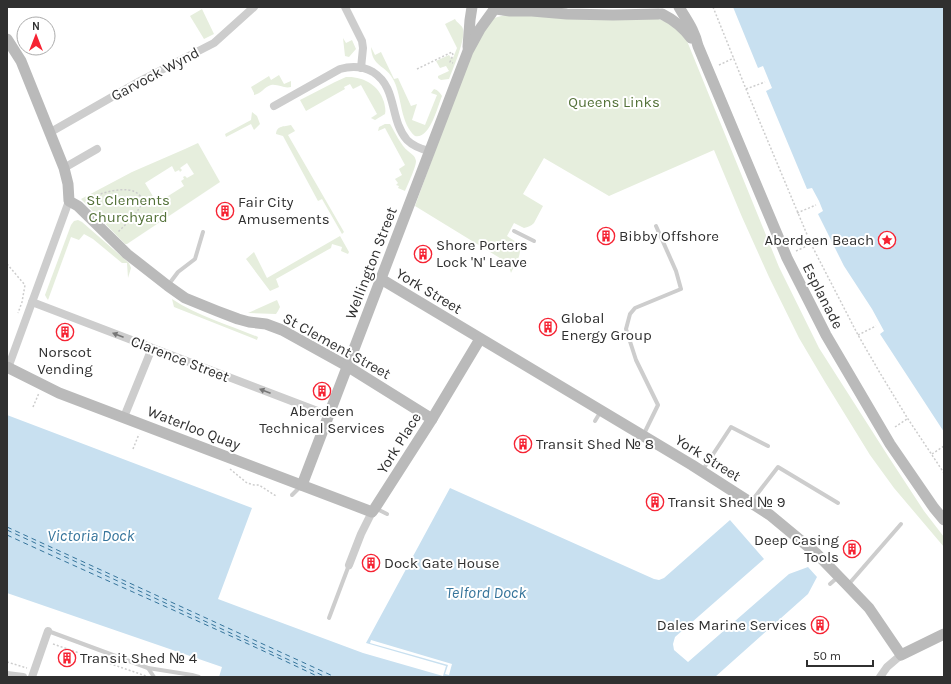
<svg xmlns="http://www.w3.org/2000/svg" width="951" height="684" font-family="Karla,sans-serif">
<rect width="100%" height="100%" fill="#fff"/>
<!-- green -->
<g fill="#e6eedd" fill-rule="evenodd">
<polygon points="202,9 214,34 204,39 190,16"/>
<path d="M505,15L658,19L671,23L685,36L779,267L819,348L888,456L924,511L944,537V547L894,488L870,455L825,382L799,338L769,277L742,217L714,150L609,196L544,158L523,194L543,206L534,223C531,226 528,227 524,228L514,223L507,236L518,243C524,253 515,264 511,273L508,263L415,206L458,88L480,33L494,18Z"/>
<path d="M455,19C457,23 462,25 463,29C466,38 453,69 449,79L441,80L438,78V76L449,71L446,66L440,68L436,61L449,55L451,58H453L457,48L445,24Z"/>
<polygon points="343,38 346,43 352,40 356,49 349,57 345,56"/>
<path d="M371,47L375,55L381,52L394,79L398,78L411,106L417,104L412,120L425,125L437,95L431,93L434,89C438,90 440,93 442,96C437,108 430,139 415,136C400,123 402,97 394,81C386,64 372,68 371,47Z"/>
<path d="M279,75L284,84L291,81V87C284,89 279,84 271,85C264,87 261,94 254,95V93L251,87L269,76L271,80Z"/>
<path d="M346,77C363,76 379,85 384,102C385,107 386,110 385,114L375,120L371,118L377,114L361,85L353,89L350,84L344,87L345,89L306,111L300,100L335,82Z"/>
<polygon points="252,112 257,116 260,124 254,130 251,124 226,137 225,134 251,120"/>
<path d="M385,124H390C395,132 401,146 408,151C411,154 415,155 416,161C416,167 408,184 405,191L398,188L399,186L396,185L398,183L395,179L402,175L399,169L405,165L385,128L378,131L379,127Z"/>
<path d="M291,125L295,131L288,135L344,232L342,234L322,199L318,201L283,136L276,134C277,125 284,127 291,125Z"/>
<path d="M198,143L220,182L127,244H125L81,199L132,172L185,149ZM187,163L194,174L187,178L185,176L183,177L184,179L181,181L184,186L157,203L145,183L172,166L175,172L179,170L180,172L182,170L180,168Z"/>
<polygon points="78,220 82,222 129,263 131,268 128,278 127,263 122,263 93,239 84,234 79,240 71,237 48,300 46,297 45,295 71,225 74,221"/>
<polygon points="340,236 349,252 348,254 341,251 342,247 332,244 331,248 276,279 279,287 270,291 246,259 254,252 267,278"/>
<path d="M172,299C198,316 229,325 258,337L257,340L174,307Z"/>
<polygon points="277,300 280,307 278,311 276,314 248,313"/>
</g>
<!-- water -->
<g fill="#c8e0f0">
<polygon points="733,7 944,7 944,432 880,334 884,331 872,309 844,266 818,214 823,211 819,201 812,188 807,189 766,91 772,88 763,66 758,68"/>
<polygon points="7,415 252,508 218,599 363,653 443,676 446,666 366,643 450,488 654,579 659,580 664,578 730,520 764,559 675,637 673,644 674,650 688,662 789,574 808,567 817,577 808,594 715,677 219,677 222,667 7,593"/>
</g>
<!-- pier -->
<polygon fill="#fff" points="371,640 452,664 449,675 445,674 448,665 370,643"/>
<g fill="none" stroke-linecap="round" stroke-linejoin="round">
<!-- ferry -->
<g stroke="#35749b" stroke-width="1" stroke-dasharray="5 4" stroke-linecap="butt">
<polyline points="7,527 335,677"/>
<polyline points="7,530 326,677"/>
<path d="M7,535C111,583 216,628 319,677"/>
</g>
<!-- path -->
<g stroke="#cdcdcd" stroke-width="1.5" stroke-dasharray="2 2" stroke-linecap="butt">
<polyline points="713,7 746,89 811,244 858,335 880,373 908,419 944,473"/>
<polyline points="719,65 734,58"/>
<polyline points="417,69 452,52 453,55 450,62 453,63"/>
<polyline points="746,89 765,82"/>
<path d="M86,200C97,194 129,183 139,195C141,196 142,198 142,200C142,210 124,226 118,232"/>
<polyline points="797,213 816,205"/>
<polyline points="796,251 811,244"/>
<polyline points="7,264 25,285 22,302 18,313"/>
<polyline points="858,335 876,326"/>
<polyline points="33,407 39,393"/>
<polyline points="895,427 907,419"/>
<polyline points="133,449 139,434"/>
<polyline points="932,454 944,446"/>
<polyline points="230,469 247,483 254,485 259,485 276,496"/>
<polyline points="53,644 146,676"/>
<polyline points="7,662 27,668"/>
</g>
<!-- lane -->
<g stroke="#cdcdcd" stroke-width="4">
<polyline points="514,231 534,241"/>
<polyline points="169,284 178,272 195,259 203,232"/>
<polyline points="595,421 601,411"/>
<polyline points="638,446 658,405 636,360 626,329 630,314 635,308 681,289 676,271 656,226"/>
<polyline points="702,471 731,427 768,446"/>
<polyline points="292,495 300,487"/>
<polyline points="751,502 778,467 838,503"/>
<polyline points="729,503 735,493"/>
<polyline points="375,508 387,514"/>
<polyline points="830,584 838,577"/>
<polyline points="848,585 901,524"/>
<polyline points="329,618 349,565"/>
<polyline points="48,631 148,668 154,677"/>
<polyline points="148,668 192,675 199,677"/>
</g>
<!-- street -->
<g stroke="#cdcdcd" stroke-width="8">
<polyline points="345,7 362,41 363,48 361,68"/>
<path d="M274,106L340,69C351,66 362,66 373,72C398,88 389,119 407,140C413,146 421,149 429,151"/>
<polyline points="49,133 140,81 214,43 254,7"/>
<polyline points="64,168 97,149"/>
<polyline points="32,302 328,415"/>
<polyline points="8,368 69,201"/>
<polyline points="124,417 152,348"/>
<polyline points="349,565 361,534 372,512"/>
<polyline points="7,675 23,677"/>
<polyline points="32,677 48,631"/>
<polyline points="880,677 887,667 901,655"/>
</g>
<!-- secondary -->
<g stroke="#bababa" stroke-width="11">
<path d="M679,7C687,21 694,29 698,46L787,258L826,335L890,444L934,508L944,520"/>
<polyline points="496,9 510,11 532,11 567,14 613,15 659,14"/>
<path d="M662,14C674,20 683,27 691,38"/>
<polyline points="7,39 21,61 64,168 68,184 69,201 78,206 127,254 168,286 185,298 217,311 238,319 249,322 266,324 282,330 347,366 432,419"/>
<polyline points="468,47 470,20 472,7"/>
<polyline points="381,279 692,465 770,515 817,554 847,585 869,608 901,655 944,634"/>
<polyline points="7,367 59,393 372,512 375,508 432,419 480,339"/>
<polyline points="302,485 468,51 480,29 493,11"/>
</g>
</g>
<!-- one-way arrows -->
<defs><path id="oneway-solid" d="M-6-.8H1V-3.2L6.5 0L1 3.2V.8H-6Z"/></defs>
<g fill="#777">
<use href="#oneway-solid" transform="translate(118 335) rotate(-159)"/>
<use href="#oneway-solid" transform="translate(265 391) rotate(-159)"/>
</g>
<!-- icons -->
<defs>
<symbol id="building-ring" viewBox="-11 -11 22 22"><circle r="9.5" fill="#fff" stroke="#f62333" stroke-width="1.5"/><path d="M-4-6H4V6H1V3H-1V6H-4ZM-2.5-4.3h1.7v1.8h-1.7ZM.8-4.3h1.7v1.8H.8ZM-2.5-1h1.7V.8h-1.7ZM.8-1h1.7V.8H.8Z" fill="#f62333"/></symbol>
<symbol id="sight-ring" viewBox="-11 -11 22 22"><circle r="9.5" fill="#fff" stroke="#f62333" stroke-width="1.5"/><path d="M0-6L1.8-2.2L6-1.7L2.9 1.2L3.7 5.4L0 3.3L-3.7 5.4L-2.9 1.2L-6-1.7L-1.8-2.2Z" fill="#f62333"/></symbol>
</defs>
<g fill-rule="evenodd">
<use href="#building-ring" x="215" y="201" width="20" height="20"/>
<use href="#building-ring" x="596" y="226" width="20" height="20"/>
<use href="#sight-ring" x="877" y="230" width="20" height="20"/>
<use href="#building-ring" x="413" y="244" width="20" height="20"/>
<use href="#building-ring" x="538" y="317" width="20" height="20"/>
<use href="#building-ring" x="55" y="322" width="20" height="20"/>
<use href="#building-ring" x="312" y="381" width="20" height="20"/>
<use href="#building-ring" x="513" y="434" width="20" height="20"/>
<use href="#building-ring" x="645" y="492" width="20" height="20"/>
<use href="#building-ring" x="842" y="539" width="20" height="20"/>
<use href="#building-ring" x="361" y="553" width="20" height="20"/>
<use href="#building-ring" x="810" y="615" width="20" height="20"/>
<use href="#building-ring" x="57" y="648" width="20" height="20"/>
</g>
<g text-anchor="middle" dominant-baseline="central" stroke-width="4" stroke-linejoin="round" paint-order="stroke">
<!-- street labels -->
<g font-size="15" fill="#303030" stroke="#fff">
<text transform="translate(155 74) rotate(-28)">Garvock Wynd</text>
<text transform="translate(371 263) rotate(-69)">Wellington Street</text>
<text transform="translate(429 291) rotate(31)">York Street</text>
<text transform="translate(823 296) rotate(63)">Esplanade</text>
<text transform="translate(337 346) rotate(29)">St Clement Street</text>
<text transform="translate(180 359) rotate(21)">Clarence Street</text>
<text transform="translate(194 428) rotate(21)">Waterloo Quay</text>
<text transform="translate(399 443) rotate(-58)">York Place</text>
<text transform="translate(708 458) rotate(32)">York Street</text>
</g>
<!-- park labels -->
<g font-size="15" fill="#537138" stroke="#fff">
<text x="614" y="102">Queens Links</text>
<text x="128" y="200">St Clements<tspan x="128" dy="17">Churchyard</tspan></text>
</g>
<!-- poi labels -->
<g font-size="15" fill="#303030" stroke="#fff" text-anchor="start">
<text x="238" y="202">Fair City<tspan x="238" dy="17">Amusements</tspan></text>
<text x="619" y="236">Bibby Offshore</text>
<text x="874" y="240" text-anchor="end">Aberdeen Beach</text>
<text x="436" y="245">Shore Porters<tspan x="436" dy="17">Lock 'N' Leave</tspan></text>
<text x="561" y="318">Global<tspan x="561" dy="17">Energy Group</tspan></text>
<text x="65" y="352" text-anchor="middle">Norscot<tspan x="65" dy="17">Vending</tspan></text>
<text x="322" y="411" text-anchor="middle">Aberdeen<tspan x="322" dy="17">Technical Services</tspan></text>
<text x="536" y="444">Transit Shed № 8</text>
<text x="668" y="502">Transit Shed № 9</text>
<text x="839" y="540" text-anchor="end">Deep Casing<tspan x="839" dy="17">Tools</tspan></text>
<text x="384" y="563">Dock Gate House</text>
<text x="807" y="625" text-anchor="end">Dales Marine Services</text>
<text x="80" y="658">Transit Shed № 4</text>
</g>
<!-- water labels -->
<g font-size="16" font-style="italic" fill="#35749b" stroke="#fff">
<text x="91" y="535">Victoria Dock</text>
<text x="486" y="592">Telford Dock</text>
</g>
</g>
<!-- border -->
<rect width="951" height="684" fill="none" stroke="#303030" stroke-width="16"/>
<!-- north arrow -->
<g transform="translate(36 36)"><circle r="19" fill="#ffffff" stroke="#acacac"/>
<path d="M0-3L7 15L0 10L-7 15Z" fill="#f62333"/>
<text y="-6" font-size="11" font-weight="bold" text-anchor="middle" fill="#303030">N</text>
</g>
<!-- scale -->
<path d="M807 660v6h66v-6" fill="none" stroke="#303030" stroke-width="2"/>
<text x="813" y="660" font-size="12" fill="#303030" stroke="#ffffff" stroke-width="3" paint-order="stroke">50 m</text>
</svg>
